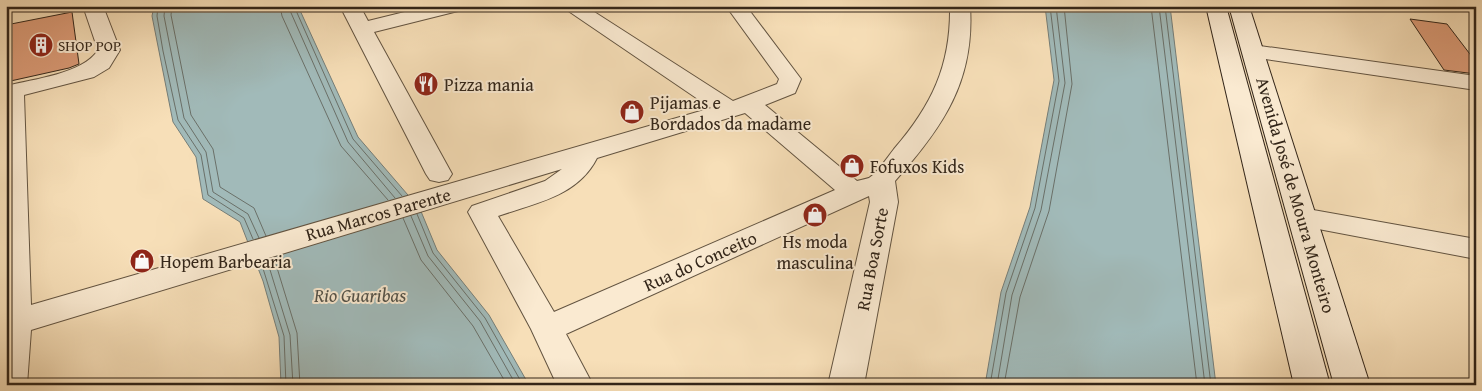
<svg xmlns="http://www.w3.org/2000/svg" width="1482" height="391" font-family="'Gentium Book Plus',serif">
<rect width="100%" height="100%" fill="#f7dfb8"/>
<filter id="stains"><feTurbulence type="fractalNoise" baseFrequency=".004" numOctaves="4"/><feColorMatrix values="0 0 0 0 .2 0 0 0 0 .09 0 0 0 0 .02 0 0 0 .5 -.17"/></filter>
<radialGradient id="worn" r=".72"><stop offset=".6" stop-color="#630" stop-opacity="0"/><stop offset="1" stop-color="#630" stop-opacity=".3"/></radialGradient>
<!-- water -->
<g fill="#a1bab9" stroke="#757e79">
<polygon points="154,6 298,6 358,137 420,209 437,250 489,315 529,385 281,385 279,337 263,281 240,222 203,199 196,157 173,122 152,16"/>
<polygon points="1045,6 1170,6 1216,385 985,385 1001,292 1030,207 1054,80"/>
</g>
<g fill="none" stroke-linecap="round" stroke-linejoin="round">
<!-- shore -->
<g stroke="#6a7069" stroke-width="1">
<polyline points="158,6 157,16 163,51 178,120 201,155 208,195 244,218 253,239"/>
<polyline points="165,6 164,16 184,118 206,152 213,192 248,214 259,238"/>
<polyline points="172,6 171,15 191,115 213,149 220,187 254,208 266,236"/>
<polyline points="280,6 282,16 341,146 388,200"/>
<polyline points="288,6 348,142 395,198"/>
<polyline points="294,6 353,139 402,196"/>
<polyline points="1151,6 1197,385"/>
<polyline points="1159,6 1205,385"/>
<polyline points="1165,6 1211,385"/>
<polyline points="417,214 433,253 485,318 523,385"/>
<polyline points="411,216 428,256 480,321 516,385"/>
<polyline points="403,218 421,260 473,326 507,385"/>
<polyline points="274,258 297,333 300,385"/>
<polyline points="267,260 290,335 293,385"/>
<polyline points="261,262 284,336 286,385"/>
<polyline points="990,385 1006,293 1035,208 1059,81 1050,6"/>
<polyline points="997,385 1012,295 1041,210 1065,83 1056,6"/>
<polyline points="1004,385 1020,297 1049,211 1072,84 1064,6"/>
</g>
</g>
<!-- building -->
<g fill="#dd9c78" stroke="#322519">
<polygon points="72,12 79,64 69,68 6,82 6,25"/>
<polygon points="1410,19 1447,24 1476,62 1476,74 1444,70"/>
</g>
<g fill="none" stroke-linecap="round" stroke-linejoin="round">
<defs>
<g id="street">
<path d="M83,6H103L120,50L109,68L94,77L24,95L31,305L711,108L561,6H585L733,101L777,84L779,79L726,6H746L801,79L795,93L765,105L857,181C861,180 866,179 869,178C878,172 887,158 894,149C932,105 951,65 950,6H970C975,81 943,127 895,181L898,202L864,385H828L870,202L869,196L566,334L593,385H557L531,329L468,212L472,206L545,181L562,169L31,330L27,385H6V86C33,79 83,74 98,50ZM745,113L835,190L554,312L498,216C536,203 578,196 597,158Z"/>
<polygon points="340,6 360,6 368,21 429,6 465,6 462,10 374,32 452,174 448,180 439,182 430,180 426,174"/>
<polygon points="1253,45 1476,76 1476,90 1245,56 1242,51 1245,46"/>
<polygon points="1302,208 1476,239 1476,259 1292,224 1288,217 1292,210"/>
</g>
<g id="secondary">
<polygon points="1206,6 1226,6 1330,385 1294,385"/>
<polygon points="1229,6 1249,6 1370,385 1334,385"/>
</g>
</defs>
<!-- street casing -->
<use href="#street" stroke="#635441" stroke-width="2"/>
<!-- secondary casing -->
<use href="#secondary" stroke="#322519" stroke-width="2"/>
<!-- street -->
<use href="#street" fill="#faead1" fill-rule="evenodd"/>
<!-- secondary -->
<use href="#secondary" fill="#faead1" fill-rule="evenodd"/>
</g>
<!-- icons -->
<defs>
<symbol id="building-disc" viewBox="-11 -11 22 22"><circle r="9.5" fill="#8f2418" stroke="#faead1"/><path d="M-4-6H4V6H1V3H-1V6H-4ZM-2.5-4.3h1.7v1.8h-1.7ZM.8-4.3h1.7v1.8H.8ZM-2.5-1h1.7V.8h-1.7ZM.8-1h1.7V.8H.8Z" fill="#fff"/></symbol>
<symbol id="restaurant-disc" viewBox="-11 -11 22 22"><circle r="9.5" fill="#8f2418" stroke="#faead1"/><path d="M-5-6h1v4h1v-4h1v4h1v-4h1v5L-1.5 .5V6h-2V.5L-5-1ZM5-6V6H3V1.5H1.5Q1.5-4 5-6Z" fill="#fff"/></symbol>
<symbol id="shop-disc" viewBox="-11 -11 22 22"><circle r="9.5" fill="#8f2418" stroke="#faead1"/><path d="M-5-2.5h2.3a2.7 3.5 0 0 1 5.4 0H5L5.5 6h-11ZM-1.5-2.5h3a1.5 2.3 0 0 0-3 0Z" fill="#fff"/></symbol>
</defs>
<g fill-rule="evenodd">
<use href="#building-disc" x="27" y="31" width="28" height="28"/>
<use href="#restaurant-disc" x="412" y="70" width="28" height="28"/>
<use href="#shop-disc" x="618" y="98" width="28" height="28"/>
<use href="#shop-disc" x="838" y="152" width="28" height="28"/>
<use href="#shop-disc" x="801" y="201" width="28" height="28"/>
<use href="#shop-disc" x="128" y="247" width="28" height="28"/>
</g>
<g text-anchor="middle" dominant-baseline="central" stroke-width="4" stroke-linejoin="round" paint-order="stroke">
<!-- far-poi labels -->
<g font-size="15" fill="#322519" stroke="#faead1" text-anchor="start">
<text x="58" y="45">SHOP POP</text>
</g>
<!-- poi labels -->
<g font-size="18" fill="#322519" stroke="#faead1" text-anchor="start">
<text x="444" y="84">Pizza mania</text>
<text x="650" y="102">Pijamas e<tspan x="650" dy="21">Bordados da madame</tspan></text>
<text x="870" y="166">Fofuxos Kids</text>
<text x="815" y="241" text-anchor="middle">Hs moda<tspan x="815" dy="21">masculina</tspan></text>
<text x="160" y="261">Hopem Barbearia</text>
</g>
<!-- street labels -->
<g font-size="18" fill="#322519" stroke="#faead1">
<text transform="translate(1296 195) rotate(74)">Avenida José de Moura Monteiro</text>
<text transform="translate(378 214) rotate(-16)">Rua Marcos Parente</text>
<text transform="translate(872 259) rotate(-79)">Rua Boa Sorte</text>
<text transform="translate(700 261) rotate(-24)">Rua do Conceito</text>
</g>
<!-- water labels -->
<g font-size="19" font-style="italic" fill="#535249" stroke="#faead1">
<text x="360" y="295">Rio Guaribas</text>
</g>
</g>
<!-- margin -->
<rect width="1482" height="391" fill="none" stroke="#f7dfb8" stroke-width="25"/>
<rect x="8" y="8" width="1467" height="376" fill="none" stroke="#322519" stroke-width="2.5"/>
<rect x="12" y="12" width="1457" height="366" fill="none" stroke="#322519"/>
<rect width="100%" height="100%" filter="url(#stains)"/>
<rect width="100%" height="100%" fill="url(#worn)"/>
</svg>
